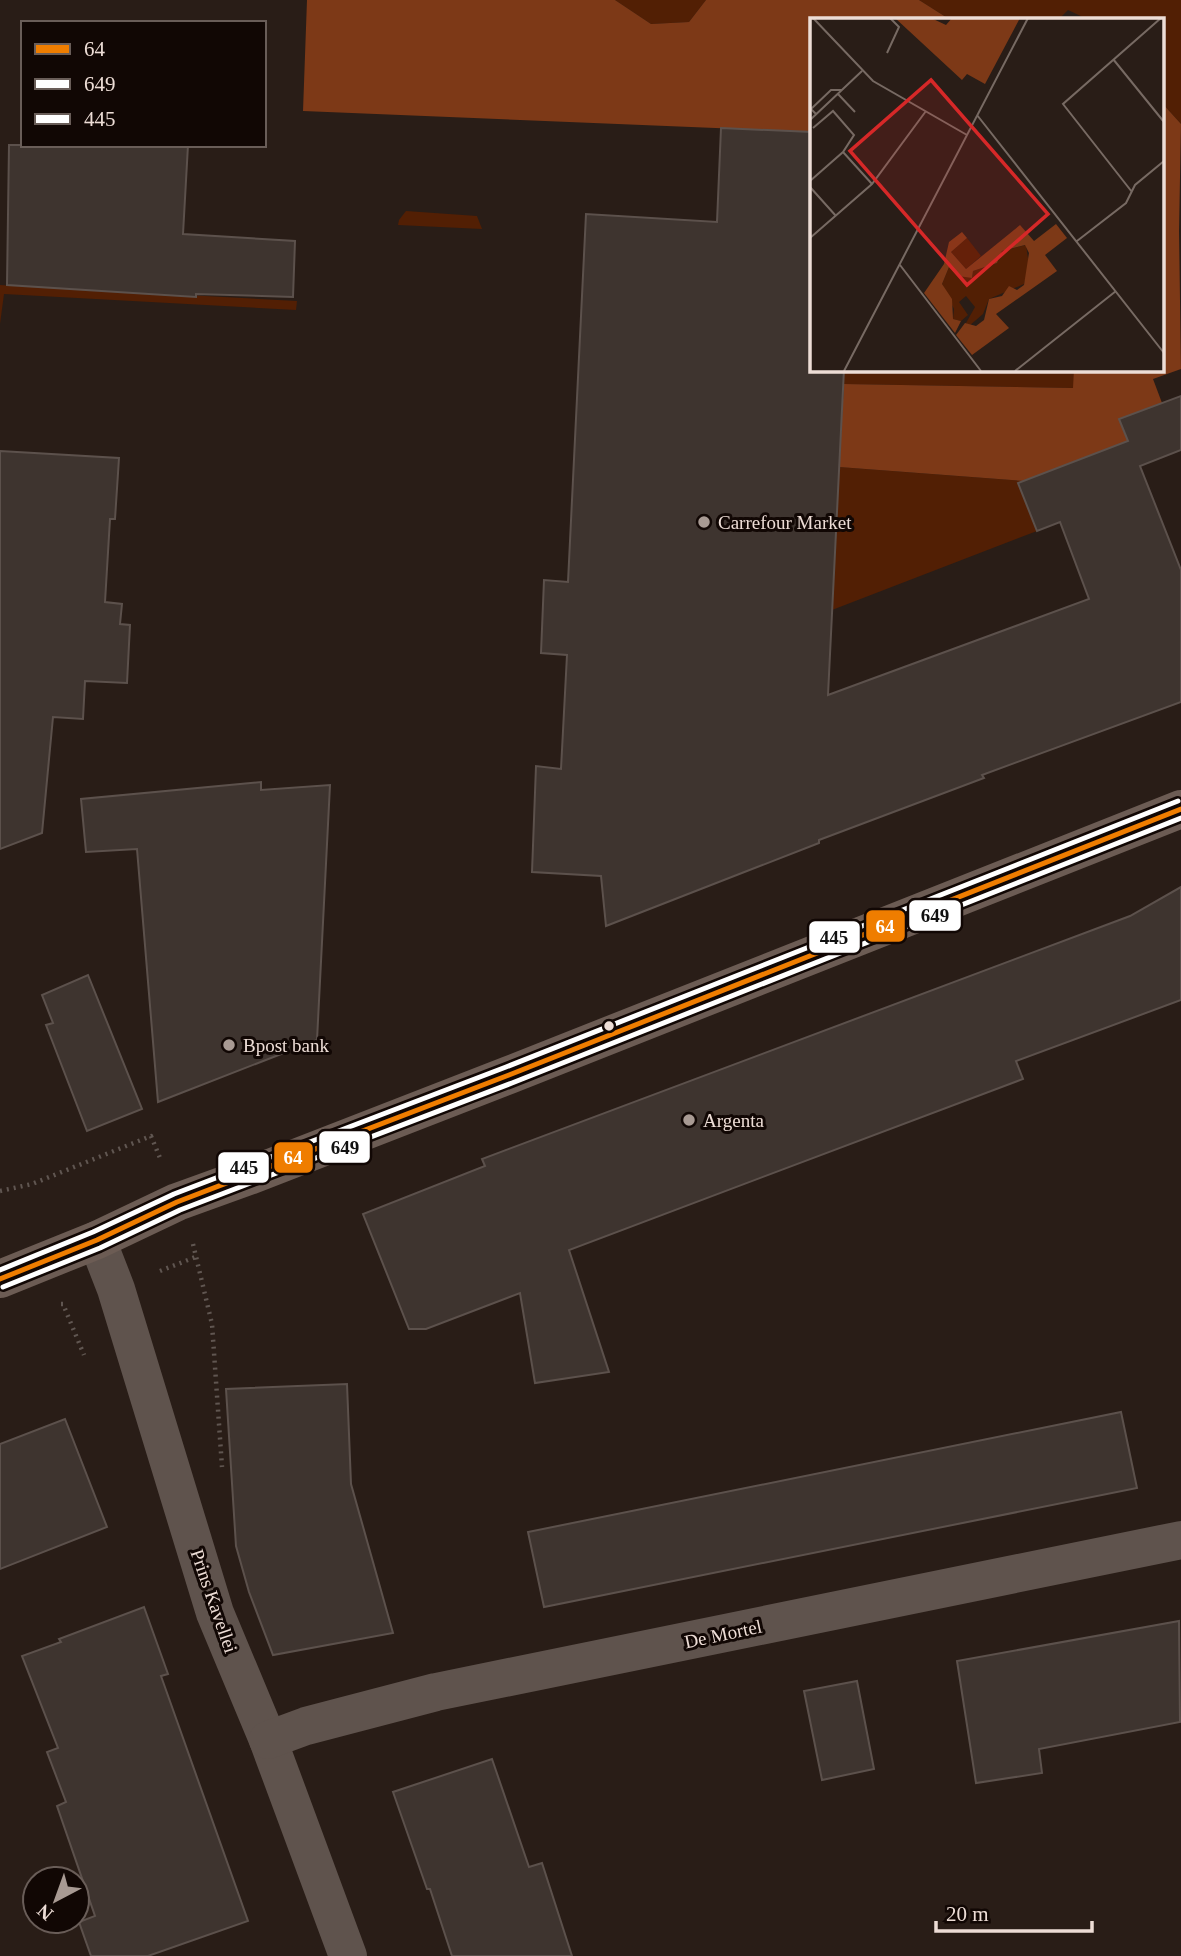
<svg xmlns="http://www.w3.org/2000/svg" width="1181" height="1956" font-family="Georgia,serif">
<rect width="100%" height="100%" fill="#291d17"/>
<!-- green -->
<g fill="#521f04">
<polygon points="615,0 706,0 689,22 651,24"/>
<polygon points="919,0 1181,0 1181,124 1162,103 1162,19 1087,19 1068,10 1059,19 949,19"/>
<polygon points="406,211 477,216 482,229 398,225 399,220"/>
<polygon points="0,285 297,301 296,310 4,294 0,324"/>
<polygon points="844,369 1074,369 1074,388 844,384"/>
<polygon points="839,467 1023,481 1022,492 1037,531 832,610"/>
</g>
<!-- forest -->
<g fill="#7d3917">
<polygon points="307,0 615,0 651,24 689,22 706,0 919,0 949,19 812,19 812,132 303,111"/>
<polygon points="1162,103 1181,124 1179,231 1181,369 1153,379 1162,403 1119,419 1128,441 1023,481 839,467 844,384 1073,388 1074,369 1162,369"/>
</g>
<!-- building -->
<g fill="#3e342f" stroke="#5c514c" stroke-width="2">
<polygon points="721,128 812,132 812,369 844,369 828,695 1089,599 1060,522 1037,531 1018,483 1128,441 1119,419 1181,396 1181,450 1140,466 1181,570 1181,702 982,775 984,778 819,840 819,843 606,926 601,876 532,872 536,766 561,769 567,655 541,653 544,580 568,582 586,214 717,222"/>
<polygon points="9,145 188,145 183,234 295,241 293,297 196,294 196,297 7,285"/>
<polygon points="0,451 119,458 115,519 110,519 105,602 122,604 120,624 130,625 127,683 85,681 83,719 53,717 42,833 0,849"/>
<polygon points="261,782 261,790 330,785 317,1040 158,1102 137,849 86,852 81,799"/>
<polygon points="1181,887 1181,1000 1016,1061 1023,1079 569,1250 609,1372 535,1383 520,1293 426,1329 409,1329 363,1214 485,1166 482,1159 1130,916"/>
<polygon points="88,975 142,1109 87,1131 46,1025 53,1023 42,995"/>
<polygon points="347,1384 351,1484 393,1633 273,1655 249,1592 236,1546 226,1389"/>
<polygon points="1121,1412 1137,1488 544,1607 528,1532"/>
<polygon points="65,1419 107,1527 0,1569 0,1444"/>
<polygon points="144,1607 168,1674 161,1676 248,1921 148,1956 91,1956 79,1922 95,1916 57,1806 66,1802 47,1752 58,1748 22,1656 61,1642 59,1639"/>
<polygon points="1179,1621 1180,1722 1039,1749 1042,1773 976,1783 957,1661"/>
<polygon points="857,1681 874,1769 822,1780 804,1691"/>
<polygon points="492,1759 529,1867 542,1863 572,1956 452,1956 430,1889 427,1889 393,1792"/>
</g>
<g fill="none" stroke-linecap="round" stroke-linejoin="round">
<!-- path -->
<g stroke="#605651" stroke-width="4.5" stroke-dasharray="2 5" stroke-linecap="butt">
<polyline points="0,1191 32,1184 151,1136 160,1158"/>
<polyline points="193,1244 212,1324 222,1467"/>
<polyline points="160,1271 198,1256"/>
<polyline points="61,1304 63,1304 84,1355"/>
</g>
<!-- minor -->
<g stroke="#5f534d" stroke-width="38">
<polyline points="97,1240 116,1289 215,1613 268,1740 348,1956"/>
<polyline points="268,1740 306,1726 436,1692 1181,1540"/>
</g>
<!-- primary -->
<polyline stroke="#6c5c54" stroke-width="38" points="0,1279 97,1240 177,1202 249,1176 509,1075 1181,809"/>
<defs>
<polyline id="bus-1" points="0,1279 97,1240 177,1202 509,1075 1181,809"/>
<polyline id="bus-2" points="3,1287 100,1248 180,1210 512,1083 1181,818"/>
<polyline id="bus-3" points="0,1270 93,1232 174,1194 506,1067 1178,801"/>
</defs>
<!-- bus-1 casing -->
<use href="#bus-1" stroke="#110704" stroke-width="10"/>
<!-- bus-2 casing -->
<use href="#bus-2" stroke="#110704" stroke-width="10"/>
<!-- bus-3 casing -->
<use href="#bus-3" stroke="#110704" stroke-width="10"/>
<!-- bus-1 -->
<use href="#bus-1" stroke="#ef7d00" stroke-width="5"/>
<!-- bus-2 -->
<use href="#bus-2" stroke="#fff" stroke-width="5"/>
<!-- bus-3 -->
<use href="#bus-3" stroke="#fff" stroke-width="5"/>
</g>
<!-- markers -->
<g fill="#a89a93" stroke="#110704" stroke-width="2.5">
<circle cx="704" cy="522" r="7"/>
<circle cx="229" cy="1045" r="7"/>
<circle cx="689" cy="1120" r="7"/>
</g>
<circle fill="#edddd6" stroke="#110704" stroke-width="2.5" cx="609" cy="1026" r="6"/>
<g text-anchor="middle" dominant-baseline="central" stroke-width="6" stroke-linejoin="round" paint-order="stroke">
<!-- poi labels -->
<g font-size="19" fill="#edddd6" stroke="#110704" text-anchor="start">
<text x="718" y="522">Carrefour Market</text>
<text x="243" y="1045">Bpost bank</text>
<text x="703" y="1120">Argenta</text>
</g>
<!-- street labels -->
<g font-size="19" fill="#edddd6" stroke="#110704">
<text transform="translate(214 1601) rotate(71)">Prins Kavellei</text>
<text transform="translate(723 1634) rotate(-12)">De Mortel</text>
</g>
</g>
<!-- overview -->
<g transform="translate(810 18)">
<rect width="354" height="354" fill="#291d17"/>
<path d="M157,220L171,238L156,251L141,234ZM216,227L219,247L214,266L179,281L173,296L159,308L156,305L165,289L156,278L149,284L158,297L151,303L143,301L144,291L132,266L139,249L162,260L163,253L187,245L192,233Z" fill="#521f04"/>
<path d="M85,0H121L136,7L142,0H210L175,66L157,56L152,62ZM246,206L257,220L235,237L247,253L186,296L199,310L162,337L146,317L155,305L166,308L174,302L179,281L192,278L199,268L207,272L214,267L219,235L215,227L192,233L187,245L163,253L162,260L148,258L139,249L132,266L142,281L143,301L151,303L145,315L114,275L134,246L139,224L152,214L157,220L141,234L156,251L210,207L224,223Z" fill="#7d3917"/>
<path fill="none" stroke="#776a63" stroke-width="2" d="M3,0L63,63L157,117M77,35L89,9L80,0M303,41L354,104M28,76L45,94M6,96L1,91L21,72H32M167,97L354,335M0,102L52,53M33,134L62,166M0,163L33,134L44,117L23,93L3,110M0,169L26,198M322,174L253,86L351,0M0,220L62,166L116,93M267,223L316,185L325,167L354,143M90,247L171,353M34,353L218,0M205,353L306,273"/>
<path fill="#d62828" fill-opacity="0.15" stroke="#d62828" stroke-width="3.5" d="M121,62L238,196L157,267L40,133Z"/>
<rect width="354" height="354" fill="none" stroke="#edddd6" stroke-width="3.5"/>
</g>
<g stroke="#110704" stroke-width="2.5">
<rect x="908" y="899" width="54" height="33" rx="7" fill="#fff"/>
<rect x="865" y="909" width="41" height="34" rx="7" fill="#ef7d00"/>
<rect x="808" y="920" width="53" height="34" rx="7" fill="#fff"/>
<rect x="318" y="1130" width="53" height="34" rx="7" fill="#fff"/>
<rect x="273" y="1141" width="41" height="33" rx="7" fill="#ef7d00"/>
<rect x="217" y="1151" width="53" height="33" rx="7" fill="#fff"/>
</g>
<g font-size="19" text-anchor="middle" font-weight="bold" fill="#fff">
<text x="885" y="933">64</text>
<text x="293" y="1164">64</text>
</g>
<g font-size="19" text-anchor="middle" font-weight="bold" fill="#111">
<text x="935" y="922">649</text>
<text x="834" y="944">445</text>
<text x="345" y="1154">649</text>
<text x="244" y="1174">445</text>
</g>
<!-- legend -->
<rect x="21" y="21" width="245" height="126" fill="#110704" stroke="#695d58" stroke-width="2"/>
<rect x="35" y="44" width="35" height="10" fill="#ef7d00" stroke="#695d58" stroke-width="2"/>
<text x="84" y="56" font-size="21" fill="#edddd6">64</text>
<rect x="35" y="79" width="35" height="10" fill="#ffffff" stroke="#695d58" stroke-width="2"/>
<text x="84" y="91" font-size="21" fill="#edddd6">649</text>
<rect x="35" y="114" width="35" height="10" fill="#ffffff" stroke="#695d58" stroke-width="2"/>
<text x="84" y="126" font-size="21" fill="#edddd6">445</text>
<!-- north arrow -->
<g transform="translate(56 1900) rotate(221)"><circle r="33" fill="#110704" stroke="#695d58" stroke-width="2"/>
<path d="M0-5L12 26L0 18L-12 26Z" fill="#a89a93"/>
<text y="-10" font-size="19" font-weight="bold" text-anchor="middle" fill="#edddd6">N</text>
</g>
<!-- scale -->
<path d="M936 1921v10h156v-10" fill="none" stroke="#edddd6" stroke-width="3.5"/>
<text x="946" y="1921" font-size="21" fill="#edddd6" stroke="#110704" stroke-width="5" paint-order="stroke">20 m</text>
</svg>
